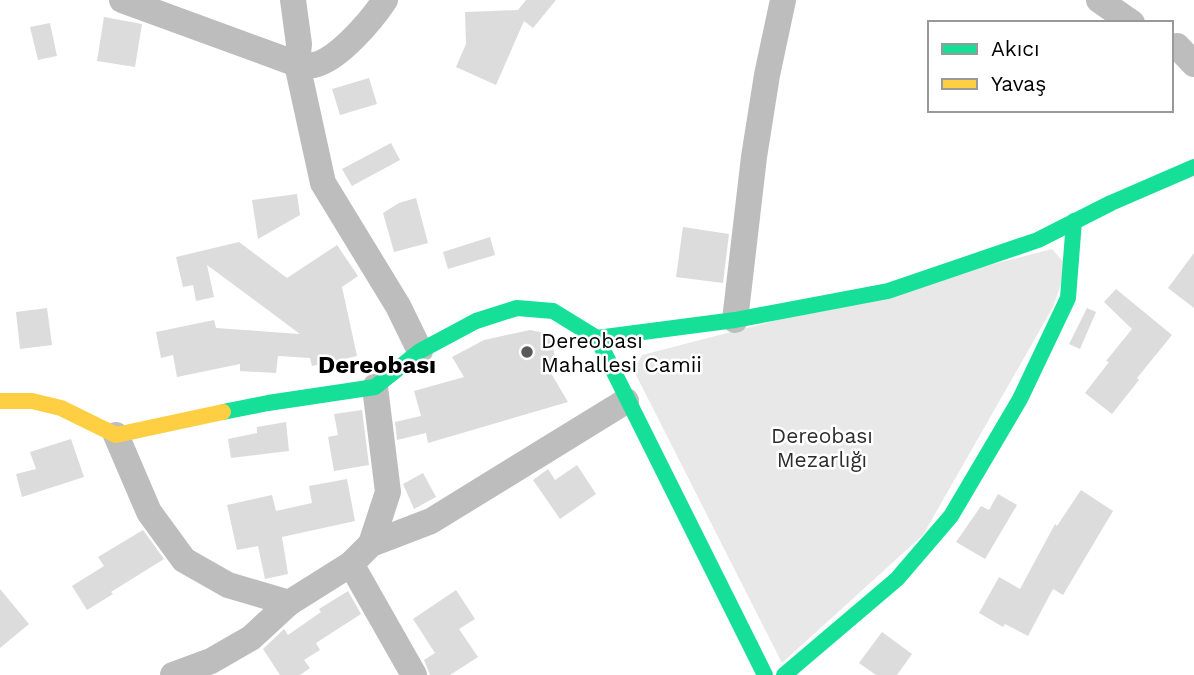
<svg xmlns="http://www.w3.org/2000/svg" width="1194" height="675" font-family="'Work Sans',sans-serif">
<rect width="100%" height="100%" fill="#fff"/>
<!-- green -->
<polygon fill="#e8e8e8" points="1052,249 1067,266 1053,307 923,535 782,663 634,371 642,355"/>
<!-- building -->
<g fill="#dcdcdc">
<polygon points="526,0 556,0 533,28 524,21 496,85 456,67 466,44 465,12 518,10"/>
<polygon points="104,17 142,24 135,67 97,61"/>
<polygon points="50,23 57,56 38,60 30,27"/>
<polygon points="369,78 377,104 340,115 332,89"/>
<polygon points="391,143 400,160 352,186 342,169"/>
<polygon points="297,194 300,215 258,239 252,200"/>
<polygon points="416,198 428,243 394,252 383,213 399,203"/>
<polygon points="683,227 729,234 723,283 676,277"/>
<polygon points="490,237 495,255 448,269 443,252"/>
<polygon points="239,242 287,278 337,245 358,276 342,287 357,356 312,366 310,358 278,356 276,373 240,371 240,364 177,377 173,355 161,358 156,332 214,320 216,328 300,334 207,265 214,297 196,301 193,285 183,287 176,257"/>
<polygon points="1194,253 1194,308 1168,288"/>
<polygon points="1116,289 1172,335 1137,378 1139,380 1112,414 1085,393 1109,362 1106,361 1132,329 1104,302"/>
<polygon points="47,308 52,345 20,349 16,312"/>
<polygon points="1087,308 1096,312 1080,349 1069,344"/>
<polygon points="530,330 550,334 557,366 548,368 568,402 428,443 426,433 397,440 395,422 421,416 414,391 464,377 452,357 484,340"/>
<polygon points="362,410 369,465 334,471 328,437 338,435 334,414"/>
<polygon points="286,422 289,451 231,458 228,439 257,433 257,427"/>
<polygon points="71,439 84,477 22,497 16,474 36,469 30,452"/>
<polygon points="577,465 596,494 560,519 533,480 548,469 555,480"/>
<polygon points="423,473 436,497 414,509 403,484"/>
<polygon points="347,479 355,521 282,537 288,574 265,579 258,546 237,550 227,505 272,495 276,511 312,503 309,486"/>
<polygon points="1081,490 1113,511 1063,595 1053,589 1028,636 1005,624 1003,627 979,613 999,577 1020,589 1055,524 1057,526"/>
<polygon points="998,494 1017,505 985,559 956,542 981,506 989,510"/>
<polygon points="143,530 164,559 111,592 113,594 87,610 72,586 104,566 98,557"/>
<polygon points="0,589 29,624 0,648"/>
<polygon points="456,590 475,619 459,629 478,657 450,675 430,675 424,660 435,653 413,619"/>
<polygon points="348,591 361,614 316,643 320,650 304,660 310,668 300,675 280,675 263,649 284,629 288,635 321,612 319,609"/>
<polygon points="882,632 912,654 897,675 876,675 859,663"/>
</g>
<g fill="none" stroke-linecap="round" stroke-linejoin="round">
<!-- street -->
<g stroke="#bdbdbd" stroke-width="26">
<path d="M122,0L297,64C302,64 309,66 314,65C338,60 372,20 385,0"/>
<polyline points="293,0 299,44 297,64 323,183 398,306 420,351"/>
<polyline points="1099,0 1132,23"/>
<polyline points="1177,46 1194,64"/>
<polyline points="735,320 754,157 767,75 783,0"/>
<polyline points="116,435 149,512 184,560 228,585 289,603"/>
<polyline points="371,544 388,492 375,387"/>
<polyline points="351,564 414,675"/>
<polyline points="173,675 211,661 251,638 289,603 351,564 371,544 431,521 626,401"/>
</g>
<!-- fast -->
<g stroke="#16e098" stroke-width="16">
<polyline points="597,338 735,320 888,291 1038,240 1111,203 1194,167"/>
<polyline points="223,412 268,403 375,387 420,351 476,321 517,308 553,311 597,338 765,675"/>
<polyline points="784,675 897,579 951,516 1020,399 1068,298 1074,221"/>
</g>
<!-- slow -->
<polyline stroke="#ffcf43" stroke-width="16" points="0,401 32,401 61,408 116,435 223,412"/>
</g>
<!-- markers -->
<circle fill="#595959" stroke="#fff" stroke-width="2.5" cx="527" cy="352" r="7"/>
<g text-anchor="middle" dominant-baseline="central" stroke-width="5" stroke-linejoin="round" paint-order="stroke">
<!-- poi labels -->
<g font-size="21" fill="#000" stroke="#fff" text-anchor="start">
<text x="541" y="340">Dereobası<tspan x="541" dy="24">Mahallesi Camii</tspan></text>
</g>
<!-- park labels -->
<g font-size="21" fill="#2d2d2d" stroke="#fff">
<text x="822" y="435">Dereobası<tspan x="822" dy="24">Mezarlığı</tspan></text>
</g>
<!-- quarter labels -->
<g font-size="24" font-weight="bold" fill="#000" stroke="#fff">
<text x="377" y="365">Dereobası</text>
</g>
</g>
<!-- legend -->
<rect x="928" y="21" width="245" height="91" fill="#ffffff" stroke="#999999" stroke-width="2"/>
<rect x="942" y="44" width="35" height="10" fill="#16e098" stroke="#999999" stroke-width="2"/>
<text x="991" y="56" font-size="21" fill="#000000">Akıcı</text>
<rect x="942" y="79" width="35" height="10" fill="#ffcf43" stroke="#999999" stroke-width="2"/>
<text x="991" y="91" font-size="21" fill="#000000">Yavaş</text>
</svg>
